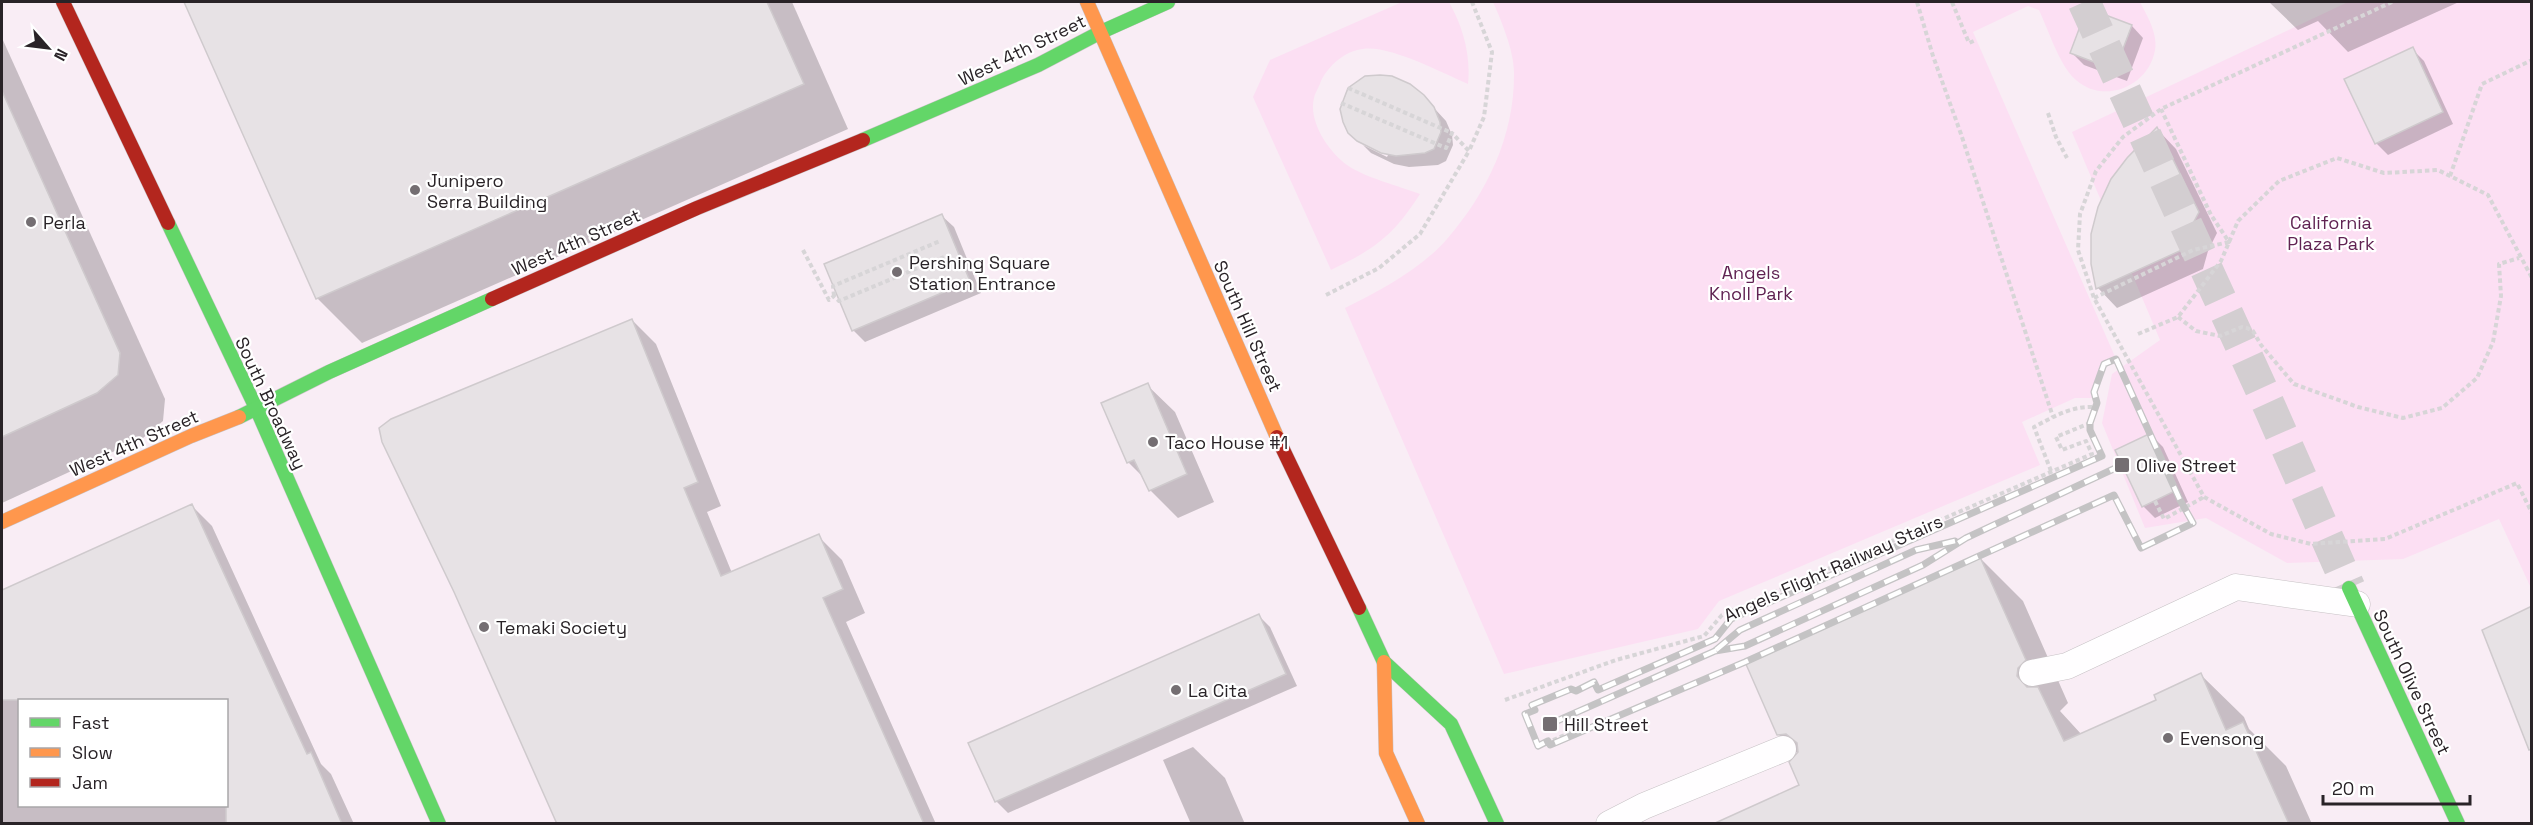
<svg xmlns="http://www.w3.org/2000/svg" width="2533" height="825" font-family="'Space Grotesk',sans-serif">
<rect width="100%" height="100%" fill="#fef9fc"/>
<!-- built -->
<path fill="#f9edf5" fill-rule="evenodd" d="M2,2H2531V823L2,824ZM20,700H226V806H20Z"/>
<!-- green -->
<g fill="#fcdff3">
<path d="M1402,2H1449C1463,27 1471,55 1468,84C1442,73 1390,45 1363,49C1345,51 1329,65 1321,81C1319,87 1315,93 1314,98C1308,122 1329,152 1347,165C1366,178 1399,186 1420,194C1394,235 1375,249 1331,270L1253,97L1270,60Z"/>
<path d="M1493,2H1983L1984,3L1988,2H2140C2147,16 2158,33 2155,50C2149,86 2104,105 2076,80C2060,67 2048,29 2039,10L2028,6L1973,32L2116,359L2104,364L2097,382L2095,398H2075L2022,422L2040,465L1719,601L1698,629L1504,674L1345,308C1380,291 1422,268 1447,239C1488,192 1515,134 1514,72C1514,51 1501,20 1493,2Z"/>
<polygon points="2348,2 2531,2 2531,588 2499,519 2403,559 2287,563 2206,518 2145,528 2102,423 2112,374 2160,340 2072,132"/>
</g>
<!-- shadow -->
<g fill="#0003" fill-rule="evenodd">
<polygon points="186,2 792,2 848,129 362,343 317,298"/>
<polygon points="2269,2 2459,2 2348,52 2318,21 2298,30"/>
<polygon points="2088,10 2132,26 2143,38 2127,81 2084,65 2072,53"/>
<polygon points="2,38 165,399 163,421 143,438 2,503"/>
<polygon points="2412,49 2424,61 2453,124 2388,155 2376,143"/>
<polygon points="1423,96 1446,121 1452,135 1453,145 1446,161 1438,165 1409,167 1394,164 1371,153 1363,145 1387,157 1388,155 1358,140"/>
<polygon points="2157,129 2176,149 2217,233 2208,251 2203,269 2117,308 2098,288"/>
<polygon points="942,216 954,227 981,293 865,342 853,330"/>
<polygon points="632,320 656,344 721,506 707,512 732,573 818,536 842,560 865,613 846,622 936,824 558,824"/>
<polygon points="1147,385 1175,412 1214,502 1178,518 1150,490 1145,479 1128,462"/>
<polygon points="2151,435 2163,447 2188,502 2155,518 2143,506"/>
<path d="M192,506L212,526L321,764L331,774L354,824H2V592ZM20,700H226V806H20Z"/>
<polygon points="1980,558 2023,601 2068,703 2060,711 2082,735 2159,701 2201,675 2244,717 2249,729 2286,766 2312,824 1716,824 1801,785 1798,754 1778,734"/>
<polygon points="1258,615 1270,627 1297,686 1008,813 996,801"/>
<polygon points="1193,747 1225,778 1245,824 1191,824 1163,760"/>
</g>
<!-- building -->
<g fill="#e7e2e5" stroke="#cfcacd" stroke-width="1.5">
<polygon points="184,2 767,2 804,84 316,299"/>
<polygon points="2087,8 2132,25 2115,70 2070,53"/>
<polygon points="2413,47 2443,112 2375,144 2344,79"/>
<polygon points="1380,75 1392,76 1410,84 1424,95 1434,107 1440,122 1441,132 1434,149 1425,153 1396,156 1381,153 1357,141 1348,133 1343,122 1340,109 1348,88 1365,76"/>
<polygon points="2,91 120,353 118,375 97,393 2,437"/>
<polygon points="2157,127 2199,212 2189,231 2184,249 2096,289 2091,264 2091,234 2098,207 2111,179 2127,158"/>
<polygon points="942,214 970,281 852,331 824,264"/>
<polygon points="632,319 698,482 684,488 721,576 819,534 843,589 823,598 924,824 557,824 454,592 382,442 379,428 391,419"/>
<polygon points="1148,383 1187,474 1149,491 1134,460 1127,463 1101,403"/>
<polygon points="2151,433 2177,490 2142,507 2115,450"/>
<polygon points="192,504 307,754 311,752 342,824 226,824 226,700 2,700 2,590"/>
<polygon points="1980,557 2026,660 2018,668 2017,676 2027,687 2038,687 2064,741 2156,700 2154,695 2201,673 2226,730 2243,722 2289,824 1713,824 1799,785 1789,762 1798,752 1797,743 1786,734 1777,735 1745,662"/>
<polygon points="2532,606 2532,749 2529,750 2482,630"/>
<polygon points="1259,614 1286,674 995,802 968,743"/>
</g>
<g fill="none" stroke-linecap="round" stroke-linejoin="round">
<!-- secondary-tunnel -->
<polyline stroke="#d3ced1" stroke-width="33" stroke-dasharray="33 16" stroke-linecap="butt" points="2084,2 2270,408 2349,588"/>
<defs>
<g id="lane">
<polyline points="2032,673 2067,666 2236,587 2357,604"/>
<polyline points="1609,824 1644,806 1783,749"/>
</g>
<g id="fast">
<polyline points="863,140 1038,65 1101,32 1168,2"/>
<polyline points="168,223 257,410 439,824"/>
<polyline points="239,417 329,372 492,299"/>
<polyline points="2349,588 2458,824"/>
<polyline points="1359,608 1384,662 1451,724 1497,824"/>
</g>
<g id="slow">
<polyline points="1087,2 1277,437"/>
<polyline points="2,522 191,436 239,417"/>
<polyline points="1384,662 1386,753 1418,824"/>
</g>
<g id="jam">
<polyline points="63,2 168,223"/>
<polyline points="492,299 697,208 863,140"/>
<polyline points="1277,437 1359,608"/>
</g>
</defs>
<!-- lane casing -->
<use href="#lane" stroke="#c7c2c5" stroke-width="27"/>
<!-- fast casing -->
<use href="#fast" stroke="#c7c2c5" stroke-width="15"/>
<!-- slow casing -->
<use href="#slow" stroke="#c7c2c5" stroke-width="15"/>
<!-- jam casing -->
<use href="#jam" stroke="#c7c2c5" stroke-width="15"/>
<!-- path -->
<g stroke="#d7d5d7" stroke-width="4" stroke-dasharray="4.5 3" stroke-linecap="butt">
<polyline points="1917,2 1933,56 1961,134 2053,417"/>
<polyline points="1952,2 1969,43 1976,40"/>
<polyline points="2392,2 2161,109 2123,137 2096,171 2080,214 2078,250 2094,298 2204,497 2271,534 2311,544 2385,539 2517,483 2532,513"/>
<polyline points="1348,88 1452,133"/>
<polyline points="1341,103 1446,148 1452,133 1469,151 1484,117 1492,52 1472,2"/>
<polyline points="2048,113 2056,137 2067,158"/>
<polyline points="2450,176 2482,84 2532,60"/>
<polyline points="803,250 829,300 834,296 839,301 944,257"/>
<polyline points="1326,295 1379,268 1420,234 1469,151"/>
<polyline points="834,296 833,286 940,241"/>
<polyline points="2094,298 2193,250 2229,242 2211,215 2161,109"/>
<polyline points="2178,317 2196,331 2220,336 2242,327 2247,328 2253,331 2261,345 2294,384 2358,407 2403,418 2442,408 2477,378 2493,342 2501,296 2499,264 2519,258"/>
<polyline points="2138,334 2178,317 2221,261 2238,221 2279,181 2337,158 2384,173 2438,170 2488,195 2532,278"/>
<path d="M2051,471L2034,427C2053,417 2071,406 2093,407"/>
<polyline points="2155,501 2164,519 2204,497"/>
<polyline points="1505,700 1616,660 1704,636 1722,615 2092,454 2086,441 2062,450 2056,437 2090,423"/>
<polyline points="1553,740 1590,724"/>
</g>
<!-- lane -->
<use href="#lane" stroke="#fffeff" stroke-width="26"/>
<!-- fast -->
<use href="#fast" stroke="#63d668" stroke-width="14"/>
<!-- slow -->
<use href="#slow" stroke="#ff974d" stroke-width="14"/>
<!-- jam -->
<use href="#jam" stroke="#b3261e" stroke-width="14"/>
<defs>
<g id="rail">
<polygon points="2116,359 2180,500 2193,523 2141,548 2114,495 1745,662 1550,745 1548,741 1538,746 1525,714 1535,710 1532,705 1571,689 1576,691 1594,682 1598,690 1715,639 1731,619 2102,456 2090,430 2090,423 2097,403 2094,392 2104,364"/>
<polyline points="1716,650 1740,630 1916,550 1955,541"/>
<polyline points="1550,724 1715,651 1745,646 1923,565 1966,538 2122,465"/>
</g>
</defs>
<!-- rail casing -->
<use href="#rail" stroke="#c4c3c4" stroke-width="7"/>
<!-- rail -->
<use href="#rail" stroke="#fff" stroke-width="4.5" stroke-dasharray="14" stroke-linecap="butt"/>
</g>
<!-- markers -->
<g fill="#746e72" stroke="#fff" stroke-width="2">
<circle cx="415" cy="190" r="6"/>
<circle cx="31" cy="222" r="6"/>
<circle cx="897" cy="272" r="6"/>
<circle cx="1153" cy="442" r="6"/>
<rect x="2114" y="457" width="16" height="16" rx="3"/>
<circle cx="484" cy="627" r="6"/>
<circle cx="1176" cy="690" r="6"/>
<rect x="1542" y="716" width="16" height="16" rx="3"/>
<circle cx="2168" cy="738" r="6"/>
</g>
<g text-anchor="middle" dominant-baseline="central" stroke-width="4.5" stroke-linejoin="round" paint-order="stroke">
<!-- street labels -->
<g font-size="18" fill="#292327" stroke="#fff">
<text transform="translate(1022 50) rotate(-26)">West 4th Street</text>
<text transform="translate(576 242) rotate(-24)">West 4th Street</text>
<text transform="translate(1248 326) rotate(66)">South Hill Street</text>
<text transform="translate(271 403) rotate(65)">South Broadway</text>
<text transform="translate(134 443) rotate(-24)">West 4th Street</text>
<text transform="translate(1833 568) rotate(-24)">Angels Flight Railway Stairs</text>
<text transform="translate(2412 682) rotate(65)">South Olive Street</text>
</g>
<!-- poi labels -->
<g font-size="18" fill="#292327" stroke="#fff" text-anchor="start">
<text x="427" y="180">Junipero<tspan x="427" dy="21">Serra Building</tspan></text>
<text x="43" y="222">Perla</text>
<text x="909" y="262">Pershing Square<tspan x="909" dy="21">Station Entrance</tspan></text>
<text x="1165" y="442">Taco House #1</text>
<text x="2136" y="465">Olive Street</text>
<text x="496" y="627">Temaki Society</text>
<text x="1188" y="690">La Cita</text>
<text x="1564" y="724">Hill Street</text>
<text x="2180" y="738">Evensong</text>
</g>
<!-- park labels -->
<g font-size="18" fill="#602252" stroke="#fff">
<text x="2331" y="222">California<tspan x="2331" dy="21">Plaza Park</tspan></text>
<text x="1751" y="272">Angels<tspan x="1751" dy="21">Knoll Park</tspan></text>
</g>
</g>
<!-- border -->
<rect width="2533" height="825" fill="none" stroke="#292327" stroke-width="6"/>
<!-- legend -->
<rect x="18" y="699" width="210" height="108" fill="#ffffff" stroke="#a9a7a9" stroke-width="1.5"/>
<rect x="30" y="718" width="30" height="9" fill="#63d668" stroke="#a9a7a9" stroke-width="1.5"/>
<text x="72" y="729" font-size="18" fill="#292327">Fast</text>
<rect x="30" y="748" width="30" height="9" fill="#ff974d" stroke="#a9a7a9" stroke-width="1.5"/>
<text x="72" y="759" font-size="18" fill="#292327">Slow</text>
<rect x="30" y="778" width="30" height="9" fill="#b3261e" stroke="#a9a7a9" stroke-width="1.5"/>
<text x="72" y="789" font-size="18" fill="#292327">Jam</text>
<!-- north arrow -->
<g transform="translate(48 48) rotate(118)" stroke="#ffffff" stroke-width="4.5" paint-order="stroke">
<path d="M0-4.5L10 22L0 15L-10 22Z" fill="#292327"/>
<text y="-9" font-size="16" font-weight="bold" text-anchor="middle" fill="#292327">N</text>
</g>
<!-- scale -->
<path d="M2323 795v9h147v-9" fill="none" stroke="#292327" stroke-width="3"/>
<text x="2332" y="795" font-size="18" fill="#292327" stroke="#ffffff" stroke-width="4.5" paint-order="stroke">20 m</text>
</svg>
